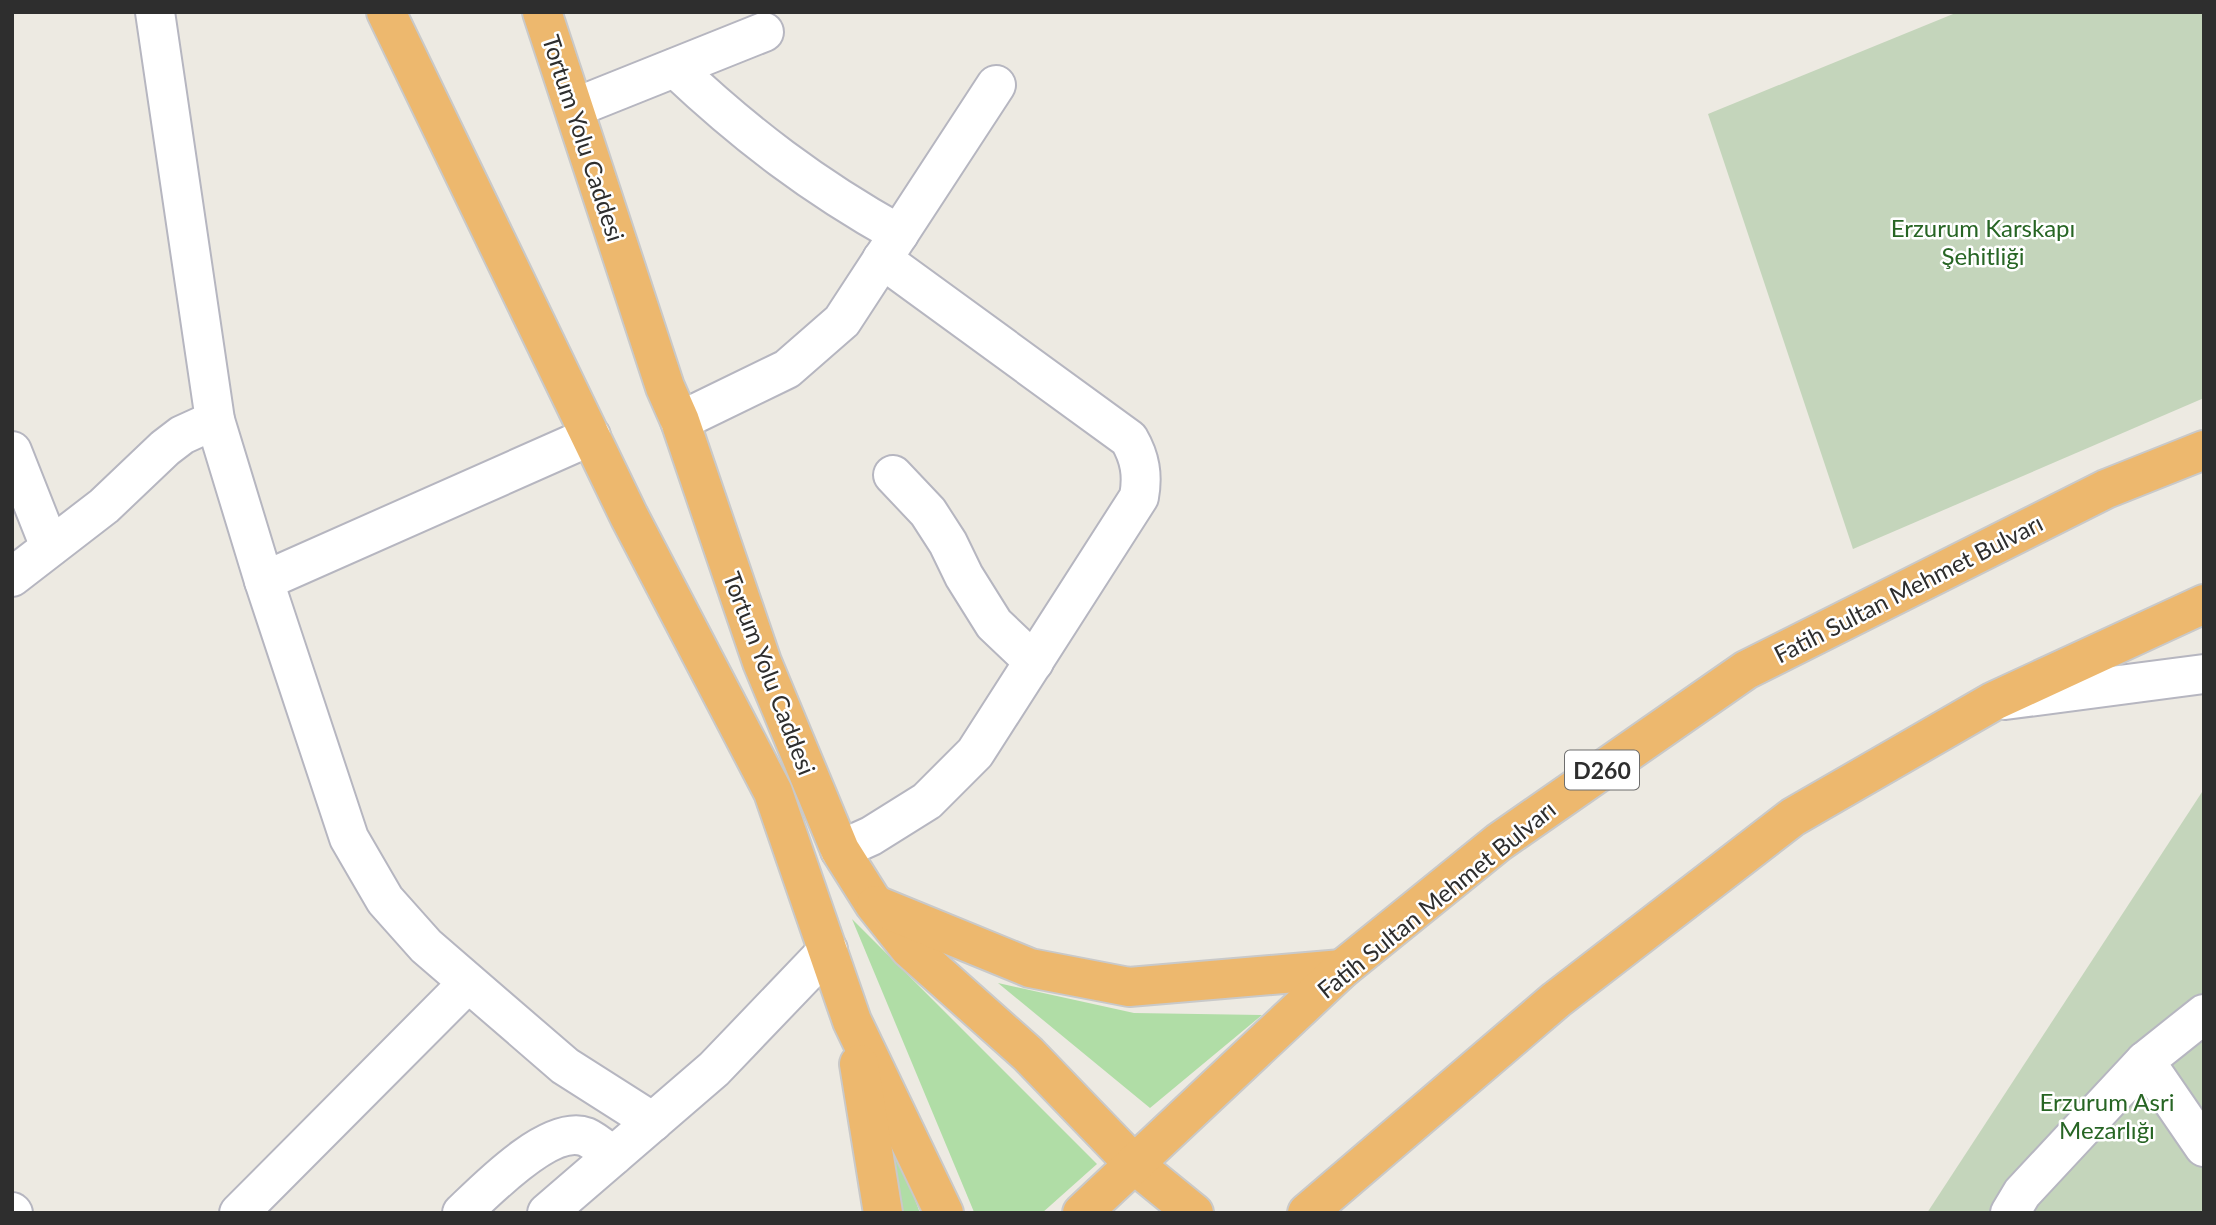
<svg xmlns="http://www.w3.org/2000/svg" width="2216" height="1225" font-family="Lato,sans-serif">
<rect width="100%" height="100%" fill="#edeae2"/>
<!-- green -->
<g fill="#b0dda6">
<polygon points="852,919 1097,1164 1042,1213 974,1212"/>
<polygon points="998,983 1134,1013 1262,1015 1150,1108"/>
<polygon points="889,1131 920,1213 895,1213"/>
</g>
<!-- cemetery -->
<g fill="#c4d5bb">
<polygon points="1958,12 2204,12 2204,398 1853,549 1708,114"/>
<polygon points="2204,789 2204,1213 1927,1213"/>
</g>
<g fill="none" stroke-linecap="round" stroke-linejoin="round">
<defs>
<g id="minor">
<polyline points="155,12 215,420 264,581 349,838 385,900 426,946 565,1066 653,1122"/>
<path d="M675,68C746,135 813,186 899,234"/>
<polyline points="574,108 764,32"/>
<polyline points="680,421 787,369 842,321 996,85"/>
<polyline points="12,451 50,547"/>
<polyline points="893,475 928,512 948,543 964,576 994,624 1034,662"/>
<polyline points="12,577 104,506 165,448 182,435 215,420"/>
<polyline points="264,581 591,436"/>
<polyline points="2005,700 2204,674"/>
<path d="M840,850L871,836L927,801L975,753L1139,497C1143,475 1140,458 1129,439L882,259"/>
<polyline points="2204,1014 2145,1061 2204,1147"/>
<polyline points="12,1212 13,1213"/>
<polyline points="239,1213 468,983"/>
<path d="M462,1213C486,1190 550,1124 586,1137C595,1141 605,1150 613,1156"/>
<polyline points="547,1213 714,1069 828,950"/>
<polyline points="2010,1213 2022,1193 2145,1061"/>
</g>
<g id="highway">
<polyline points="386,12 629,516 773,792 852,1021 944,1213"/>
<polyline points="542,12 665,387 680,421 762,662 840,850 874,904 909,948 1028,1054 1135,1165 1194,1213"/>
<polyline points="876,905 1030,968 1129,987 1342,969"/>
<polyline points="859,1064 883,1213"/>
<polyline points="1082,1213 1342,969 1499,842 1746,670 2106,489 2204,450"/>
<polyline points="1307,1213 1556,1000 1793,817 1994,701 2204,604"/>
</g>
</defs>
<!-- minor casing -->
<use href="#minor" stroke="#b6b6c0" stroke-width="42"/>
<!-- highway casing -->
<use href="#highway" stroke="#c9c9c9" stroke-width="42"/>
<!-- minor -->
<use href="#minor" stroke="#fff" stroke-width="38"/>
<!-- highway -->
<use href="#highway" stroke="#edb86e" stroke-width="38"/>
</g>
<g text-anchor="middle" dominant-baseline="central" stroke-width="5" stroke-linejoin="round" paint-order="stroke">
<!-- shield labels -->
<rect fill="#fff" stroke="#6d6d6d" stroke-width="2" x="1565" y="750.5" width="74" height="39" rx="5"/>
<g font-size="23" font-weight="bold" fill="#2e2e2e">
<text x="1602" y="770">D260</text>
</g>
<!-- street labels -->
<g font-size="24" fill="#2e2e2e" stroke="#fff">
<text transform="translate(584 138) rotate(72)">Tortum Yolu Caddesi</text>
<text transform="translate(1908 588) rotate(-27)">Fatih Sultan Mehmet Bulvarı</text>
<text transform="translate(770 673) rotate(69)">Tortum Yolu Caddesi</text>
<text transform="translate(1436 899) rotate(-39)">Fatih Sultan Mehmet Bulvarı</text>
</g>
<!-- park labels -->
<g font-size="24" fill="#276524" stroke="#fff">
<text x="1983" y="227">Erzurum Karskapı<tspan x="1983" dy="28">Şehitliği</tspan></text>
<text x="2107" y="1101">Erzurum Asri<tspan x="2107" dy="28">Mezarlığı</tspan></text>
</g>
</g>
<!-- border -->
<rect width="2216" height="1225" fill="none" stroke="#2e2e2e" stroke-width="28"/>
</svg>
